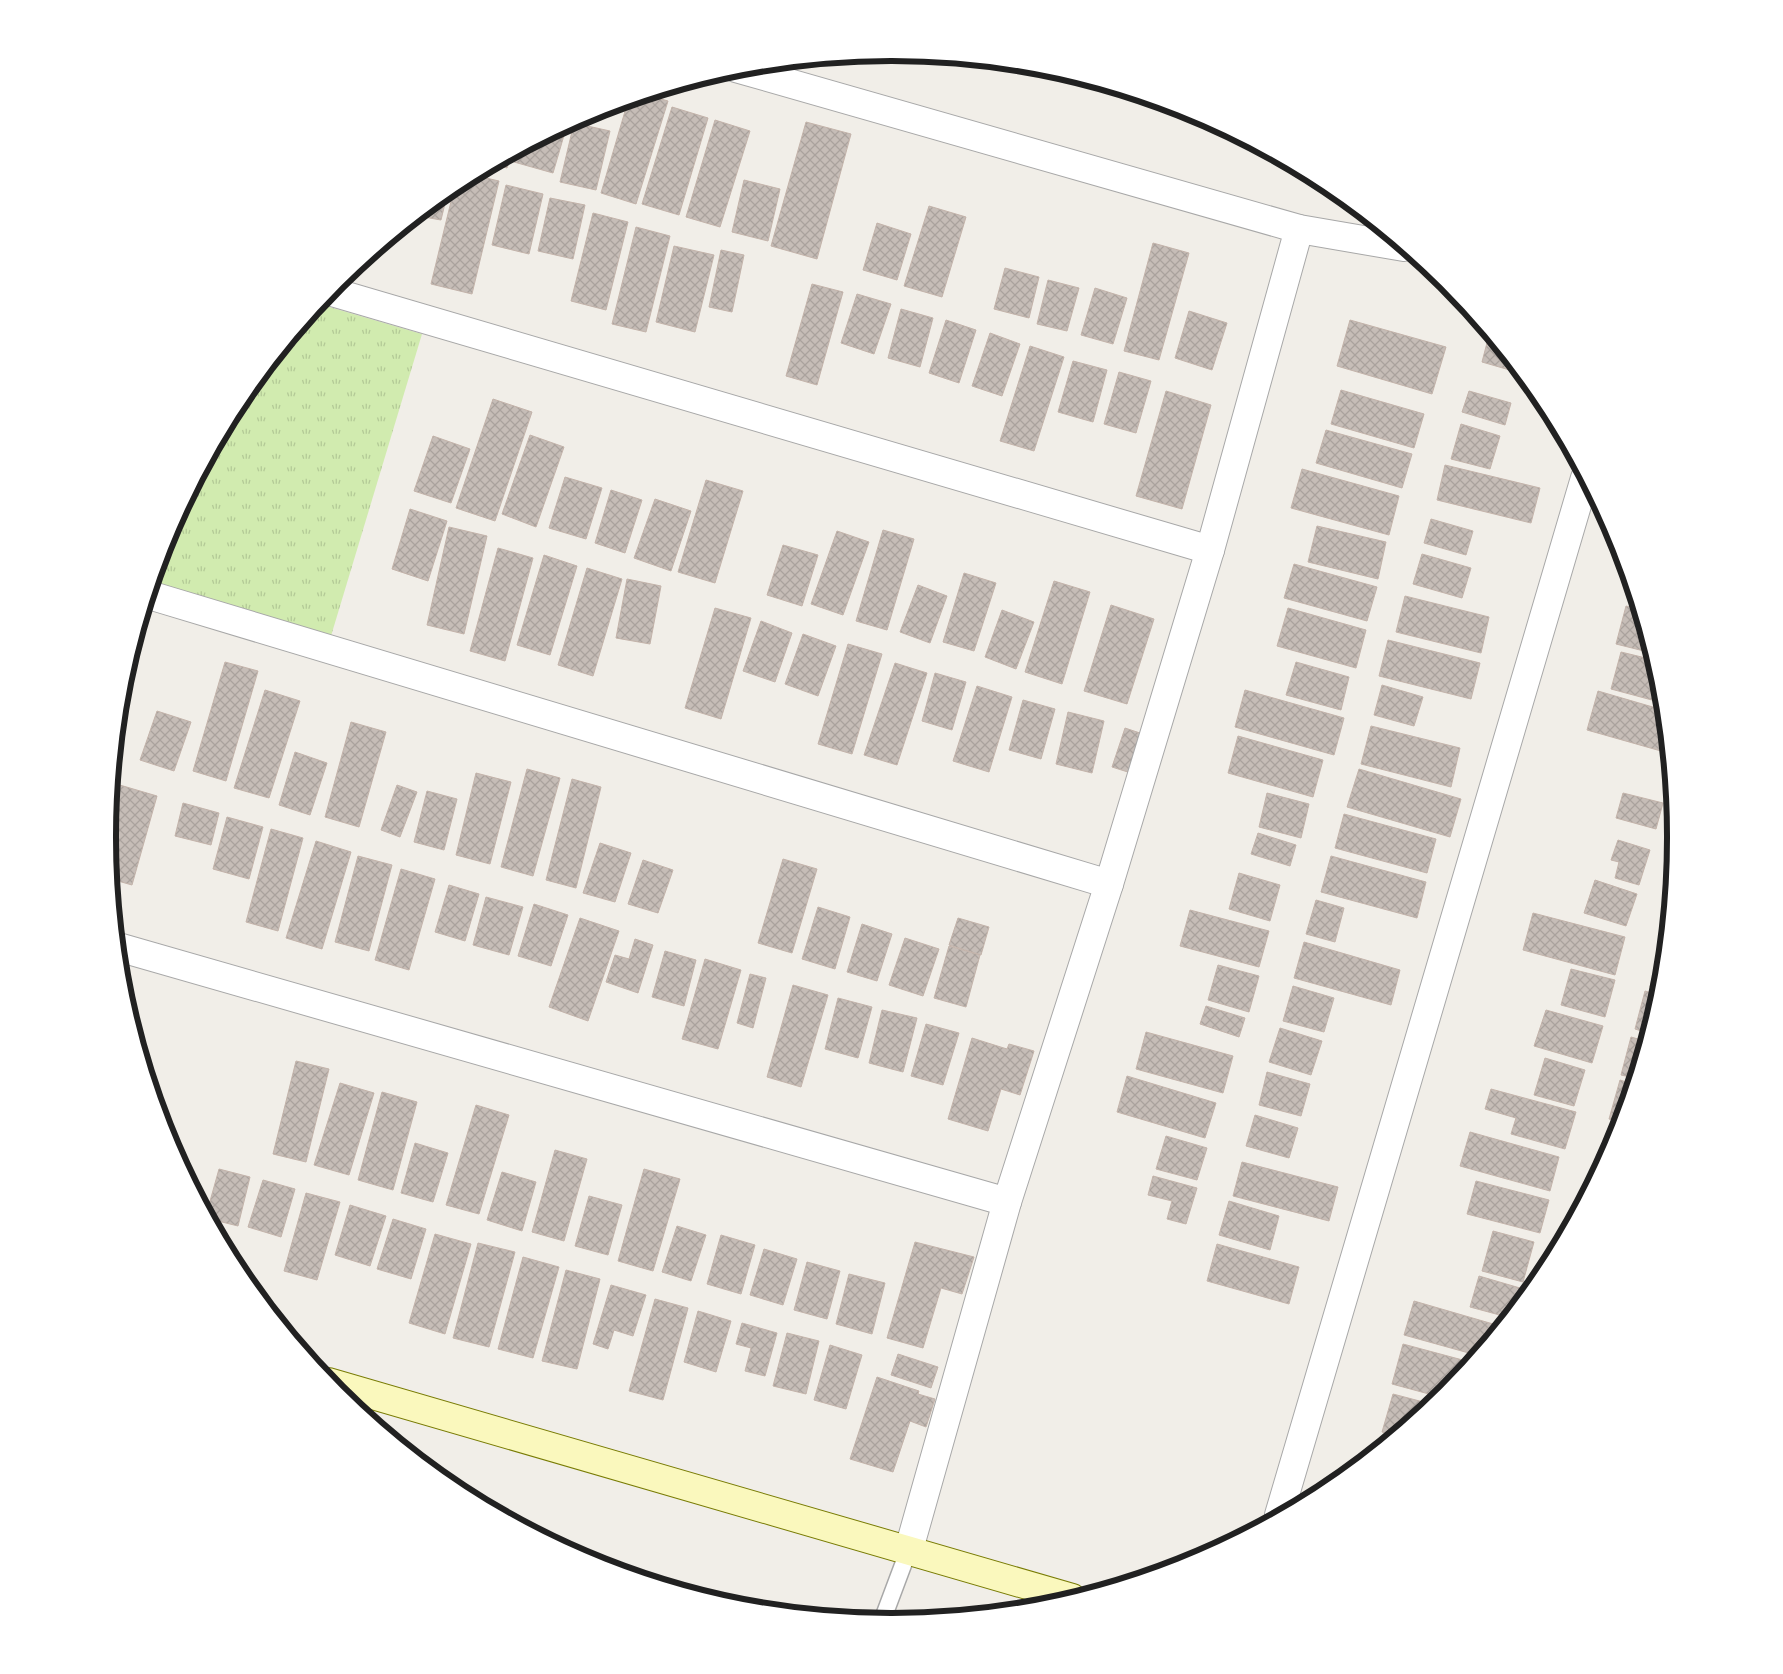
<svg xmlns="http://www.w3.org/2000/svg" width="1783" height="1674" font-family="Signika,sans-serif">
<defs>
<pattern id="grass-tufts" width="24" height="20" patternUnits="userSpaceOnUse" patternTransform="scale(1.25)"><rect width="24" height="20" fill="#d1ebaf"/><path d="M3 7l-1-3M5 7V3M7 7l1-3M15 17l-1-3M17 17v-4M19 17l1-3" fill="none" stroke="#b3c996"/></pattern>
<pattern id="building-cross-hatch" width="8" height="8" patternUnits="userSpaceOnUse" patternTransform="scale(1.25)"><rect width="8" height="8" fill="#c6bdb7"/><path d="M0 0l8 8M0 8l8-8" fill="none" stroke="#aaa29d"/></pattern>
</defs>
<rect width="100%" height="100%" fill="#f1eee8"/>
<!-- grass -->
<polygon fill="url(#grass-tufts)" points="319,304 422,334 331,636 152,587 167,537 239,401"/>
<!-- building -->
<g fill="url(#building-cross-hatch)" stroke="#c3b3aa">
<polygon points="647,95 668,101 636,204 601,193 628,101"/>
<polygon points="672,107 708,118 679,215 642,204"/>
<polygon points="715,120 750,131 720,227 686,217"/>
<polygon points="806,122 851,134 817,259 771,246"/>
<polygon points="574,123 610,131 596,190 560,182"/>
<polygon points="567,125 553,173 514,162 517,152"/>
<polygon points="510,156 507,168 494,164"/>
<polygon points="473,175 499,181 472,294 431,284 455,185"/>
<polygon points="744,180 780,189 768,241 732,232"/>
<polygon points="506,185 543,194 529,254 492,245"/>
<polygon points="448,191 441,220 418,216"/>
<polygon points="550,198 585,205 573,259 538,251"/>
<polygon points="929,206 966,217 942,297 904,286"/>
<polygon points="593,213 628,222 606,310 571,301"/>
<polygon points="877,223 911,234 897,280 863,270"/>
<polygon points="636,227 670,236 646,332 612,324"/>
<polygon points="1153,243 1189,253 1159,360 1124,351"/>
<polygon points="674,246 714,255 695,332 656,322"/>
<polygon points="721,250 744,255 732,312 709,307"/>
<polygon points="1005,268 1039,277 1029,318 994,309"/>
<polygon points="1048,280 1079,288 1067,331 1037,324"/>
<polygon points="812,284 843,292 817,385 786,376"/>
<polygon points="1095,288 1127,298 1113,344 1081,335"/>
<polygon points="857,294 891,304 874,354 841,343"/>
<polygon points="901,309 933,318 920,367 888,358"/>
<polygon points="1189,311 1227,323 1212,370 1175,358"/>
<polygon points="946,320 976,330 959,383 929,373"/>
<polygon points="1350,320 1446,347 1432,394 1337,366"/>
<polygon points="990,333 1020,344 1002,396 972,386"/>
<polygon points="1489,335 1520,373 1482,362"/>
<polygon points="1030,346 1064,357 1034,451 1000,441"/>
<polygon points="1073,361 1107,370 1093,422 1058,412"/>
<polygon points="1119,372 1151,381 1136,433 1104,424"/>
<polygon points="1341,390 1424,414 1414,448 1331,424"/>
<polygon points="1166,391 1211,405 1182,509 1136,496"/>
<polygon points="1469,391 1511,403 1505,425 1462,412"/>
<polygon points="493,399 532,412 495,521 456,508"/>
<polygon points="1461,424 1500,436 1490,469 1451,459"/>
<polygon points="1326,430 1412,454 1402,488 1316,463"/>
<polygon points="530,435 564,447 536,527 502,514"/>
<polygon points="433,436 470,449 451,503 414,491"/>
<polygon points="1445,465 1540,488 1531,523 1437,500"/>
<polygon points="1302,469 1399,496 1389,535 1291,508"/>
<polygon points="565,477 602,488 586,539 549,528"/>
<polygon points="706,480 743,491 715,583 678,572"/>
<polygon points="611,490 642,500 625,553 595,543"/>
<polygon points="655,499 691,511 671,571 634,558"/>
<polygon points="410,509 447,521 428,581 392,569"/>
<polygon points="1431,519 1473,531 1466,555 1424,543"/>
<polygon points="1317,526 1386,542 1378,579 1308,562"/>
<polygon points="449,527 487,536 464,634 427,625"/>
<polygon points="883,530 914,539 887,630 856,621"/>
<polygon points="837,531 869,542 843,615 811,604"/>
<polygon points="783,545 818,555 802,606 767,595"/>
<polygon points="498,548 533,558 505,661 470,651"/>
<polygon points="1422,554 1471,568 1462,598 1413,584"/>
<polygon points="544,555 577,566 550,655 517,645"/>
<polygon points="1294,564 1377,587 1367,621 1284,598"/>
<polygon points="587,568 622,579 593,676 558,665"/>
<polygon points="964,573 996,583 974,651 943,642"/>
<polygon points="627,579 661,586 650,644 616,638"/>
<polygon points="1054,581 1090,592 1062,684 1025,672"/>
<polygon points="918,585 947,596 930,643 900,632"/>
<polygon points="1405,596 1489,617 1481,653 1396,632"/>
<polygon points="1111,605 1154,619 1127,704 1084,691"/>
<polygon points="1626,606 1638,609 1652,653 1616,644"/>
<polygon points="715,608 751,618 721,719 685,708"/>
<polygon points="1288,608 1366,630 1356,668 1277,646"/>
<polygon points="1002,610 1034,622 1016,669 985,657"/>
<polygon points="761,621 792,633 775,682 743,671"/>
<polygon points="803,634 836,646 818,696 785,684"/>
<polygon points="1388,640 1480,663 1471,699 1379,676"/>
<polygon points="848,644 882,654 852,754 818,744"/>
<polygon points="1621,652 1654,660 1661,684 1663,703 1611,689"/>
<polygon points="225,662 258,671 226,781 193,771"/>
<polygon points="1296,662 1349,677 1341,710 1286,695"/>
<polygon points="895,663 927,673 897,765 864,755"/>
<polygon points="935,673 966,682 952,730 922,721"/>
<polygon points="1382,685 1423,697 1414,726 1374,715"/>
<polygon points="977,686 1012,697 989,772 953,761"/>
<polygon points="265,690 300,701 269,798 234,788"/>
<polygon points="1245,690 1344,718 1334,755 1235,727"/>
<polygon points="1598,691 1663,710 1668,753 1587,730"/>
<polygon points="1023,700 1055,709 1041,759 1009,750"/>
<polygon points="157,711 191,722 174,771 140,760"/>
<polygon points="1068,712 1104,721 1092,773 1056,764"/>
<polygon points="351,722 386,732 359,827 325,817"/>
<polygon points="1371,726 1460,748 1451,787 1361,764"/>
<polygon points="1125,728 1143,734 1131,773 1112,767"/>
<polygon points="1238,736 1323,760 1313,797 1228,773"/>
<polygon points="295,752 327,763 310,815 279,805"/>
<polygon points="527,769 560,778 533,876 501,867"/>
<polygon points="1359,769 1461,799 1450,837 1347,807"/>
<polygon points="476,773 511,782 490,864 456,855"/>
<polygon points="572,779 601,787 576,888 546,880"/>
<polygon points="113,783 157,796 132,885 111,879 107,837"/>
<polygon points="397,785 417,792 400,837 381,830"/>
<polygon points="427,791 457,799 444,850 414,842"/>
<polygon points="1267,793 1309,804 1301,838 1259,827"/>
<polygon points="1623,793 1663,803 1656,829 1616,818"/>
<polygon points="183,803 219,813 211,845 175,836"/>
<polygon points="1344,814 1436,839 1427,873 1335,848"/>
<polygon points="227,817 263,827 249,879 213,869"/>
<polygon points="271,829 303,838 278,931 246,922"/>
<polygon points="1258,833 1296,845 1290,866 1251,854"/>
<polygon points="1618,840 1650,850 1639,885 1615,878 1619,862 1611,860"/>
<polygon points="316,841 351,852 322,949 286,938"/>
<polygon points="600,843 631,853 615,902 583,893"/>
<polygon points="358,856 392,865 369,951 335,942"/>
<polygon points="1331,856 1426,882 1417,918 1321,892"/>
<polygon points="783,859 817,869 792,953 758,943"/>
<polygon points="643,860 673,870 658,913 628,904"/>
<polygon points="401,869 435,879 409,970 375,960"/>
<polygon points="1239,873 1280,885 1270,921 1229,909"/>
<polygon points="1595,880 1637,894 1626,926 1584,913"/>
<polygon points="449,885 479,894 465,941 435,932"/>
<polygon points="486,897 523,907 509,955 473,945"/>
<polygon points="1316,900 1344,908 1335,942 1306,934"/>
<polygon points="534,904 568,915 551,966 518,956"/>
<polygon points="818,907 850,917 835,969 802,959"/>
<polygon points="1190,910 1269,931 1259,967 1180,946"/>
<polygon points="1669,912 1666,940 1661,939"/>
<polygon points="1533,913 1625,937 1615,975 1523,950"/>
<polygon points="580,918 619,931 588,1021 549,1007"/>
<polygon points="958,918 989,927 981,955 949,945"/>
<polygon points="862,924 892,934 877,981 847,972"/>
<polygon points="905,938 939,949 923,996 889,985"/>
<polygon points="635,939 653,945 638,993 606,982 615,955 629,959"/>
<polygon points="1304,942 1400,970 1391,1005 1294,978"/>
<polygon points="949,946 980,955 966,1007 934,998"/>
<polygon points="1660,948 1665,949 1661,990 1650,987"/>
<polygon points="665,951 696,960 684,1006 652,997"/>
<polygon points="705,959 741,970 718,1049 682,1039"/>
<polygon points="1218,965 1259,976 1249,1012 1208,1000"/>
<polygon points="1571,969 1615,980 1605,1017 1561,1005"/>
<polygon points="750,974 766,978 753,1028 737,1023"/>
<polygon points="793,985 828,995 801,1087 767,1077"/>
<polygon points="1293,986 1334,998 1324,1032 1283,1021"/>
<polygon points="1645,991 1659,995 1648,1033 1635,1029"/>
<polygon points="838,998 872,1007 858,1058 825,1049"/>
<polygon points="1206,1006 1245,1018 1239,1037 1200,1024"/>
<polygon points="882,1010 917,1018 903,1072 869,1063"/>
<polygon points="1546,1010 1603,1026 1592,1063 1534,1046"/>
<polygon points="926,1024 959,1033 943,1085 911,1076"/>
<polygon points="1280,1028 1322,1041 1311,1075 1269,1062"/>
<polygon points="1146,1032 1233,1056 1223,1093 1136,1069"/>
<polygon points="1631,1037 1645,1041 1634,1078 1621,1075"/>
<polygon points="972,1038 1007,1049 1009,1044 1034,1051 1020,1095 1001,1089 988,1131 948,1119"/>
<polygon points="1545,1058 1585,1070 1574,1106 1534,1095"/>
<polygon points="296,1061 329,1069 306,1162 273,1154"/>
<polygon points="1267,1072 1310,1084 1301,1116 1259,1105"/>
<polygon points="1127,1076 1216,1103 1205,1138 1117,1112"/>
<polygon points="1620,1080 1633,1084 1621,1123 1609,1119"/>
<polygon points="340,1083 374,1093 349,1175 314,1165"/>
<polygon points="1491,1089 1576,1112 1565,1149 1511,1134 1516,1118 1485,1109"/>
<polygon points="382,1092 417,1102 393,1190 358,1180"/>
<polygon points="476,1105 509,1115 479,1214 446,1205"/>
<polygon points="1255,1115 1298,1128 1289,1158 1246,1146"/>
<polygon points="1608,1130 1618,1132 1604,1161 1599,1160"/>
<polygon points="1470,1132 1559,1157 1550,1191 1460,1166"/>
<polygon points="1166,1136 1207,1148 1197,1180 1156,1169"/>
<polygon points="415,1143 448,1153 433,1202 401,1193"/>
<polygon points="555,1150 587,1159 564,1241 532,1232"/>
<polygon points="1242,1162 1338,1187 1329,1221 1233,1196"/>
<polygon points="1593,1168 1599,1170 1586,1195"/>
<polygon points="219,1169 250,1177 238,1226 210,1219 207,1212"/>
<polygon points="644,1169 680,1179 653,1271 618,1261"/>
<polygon points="502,1172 536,1182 522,1231 487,1220"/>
<polygon points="1153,1176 1197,1188 1186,1224 1167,1219 1172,1201 1148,1195"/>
<polygon points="263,1180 295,1189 281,1237 248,1227"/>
<polygon points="1476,1181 1549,1200 1540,1233 1467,1214"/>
<polygon points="306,1193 340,1202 317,1280 284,1271"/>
<polygon points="589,1196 622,1205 608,1255 575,1246"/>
<polygon points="1229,1201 1279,1216 1270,1250 1219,1235"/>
<polygon points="350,1205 386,1216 370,1266 335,1255"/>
<polygon points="393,1219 426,1229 411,1279 377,1269"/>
<polygon points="677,1226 706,1235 691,1281 662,1272"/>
<polygon points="1493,1231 1534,1242 1523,1282 1482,1271"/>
<polygon points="435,1234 471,1244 445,1334 409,1323"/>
<polygon points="721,1235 755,1245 741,1294 707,1284"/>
<polygon points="915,1242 974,1257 962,1294 941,1288 923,1348 887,1338"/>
<polygon points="478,1243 515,1252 489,1347 453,1338"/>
<polygon points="1217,1244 1299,1267 1289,1304 1207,1281"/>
<polygon points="764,1249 797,1259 783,1305 750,1295"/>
<polygon points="523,1257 559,1267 533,1358 498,1349"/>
<polygon points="807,1262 840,1271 827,1319 794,1310"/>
<polygon points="566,1270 600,1279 577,1369 542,1361"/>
<polygon points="849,1274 885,1283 872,1334 836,1324"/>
<polygon points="1479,1276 1520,1288 1514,1309 1507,1317 1470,1307"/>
<polygon points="611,1285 646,1295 633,1336 614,1330 608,1349 593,1344"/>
<polygon points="655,1299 688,1308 663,1400 629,1391"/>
<polygon points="1414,1301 1500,1326 1476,1355 1404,1335"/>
<polygon points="698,1311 731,1321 716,1372 684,1362"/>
<polygon points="742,1323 777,1333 765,1376 745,1371 751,1348 736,1344"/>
<polygon points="787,1333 819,1341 806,1394 773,1386"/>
<polygon points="1403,1344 1470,1362 1446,1392 1440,1397 1392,1384"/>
<polygon points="830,1345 862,1355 846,1409 814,1400"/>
<polygon points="898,1354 938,1367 931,1388 891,1375"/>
<polygon points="877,1377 919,1391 918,1394 935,1399 926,1427 910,1421 893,1472 850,1459"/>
<polygon points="1393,1394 1431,1404 1394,1435 1382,1432"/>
<polygon points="437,1474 458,1482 455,1489"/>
</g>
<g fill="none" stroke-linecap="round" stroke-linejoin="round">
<defs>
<polyline id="lane" points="882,1621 909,1549"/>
<g id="street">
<polyline points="736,68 1299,229 1404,247"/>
<polyline points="329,291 1210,550"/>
<polyline points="149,595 1109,884"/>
<polyline points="118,947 1007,1202"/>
<polyline points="1279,1515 1585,478"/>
<polyline points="909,1549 1007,1202 1109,884 1210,550 1299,229"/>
</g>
<polyline id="secondary" points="328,1382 1072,1598"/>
</defs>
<!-- lane casing -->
<use href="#lane" stroke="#a8a8a8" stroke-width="19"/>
<!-- street casing -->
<use href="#street" stroke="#a8a8a8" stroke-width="30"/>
<!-- secondary casing -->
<use href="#secondary" stroke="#797c05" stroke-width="30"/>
<!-- lane -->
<use href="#lane" stroke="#fff" stroke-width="16"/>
<!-- street -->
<use href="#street" stroke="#fff" stroke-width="28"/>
<!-- secondary -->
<use href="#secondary" stroke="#faf8bd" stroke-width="28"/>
</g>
<!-- crop -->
<path d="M0 0H1783V1674H0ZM891 61H892A775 775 0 0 1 1667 836V838A775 775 0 0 1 892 1613H891A775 775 0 0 1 116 838V836A775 775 0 0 1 891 61Z" fill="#fff" fill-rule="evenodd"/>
<path fill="none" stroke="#212121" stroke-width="6" d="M891 61H892A775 775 0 0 1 1667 836V838A775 775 0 0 1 892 1613H891A775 775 0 0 1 116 838V836A775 775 0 0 1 891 61Z"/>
</svg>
